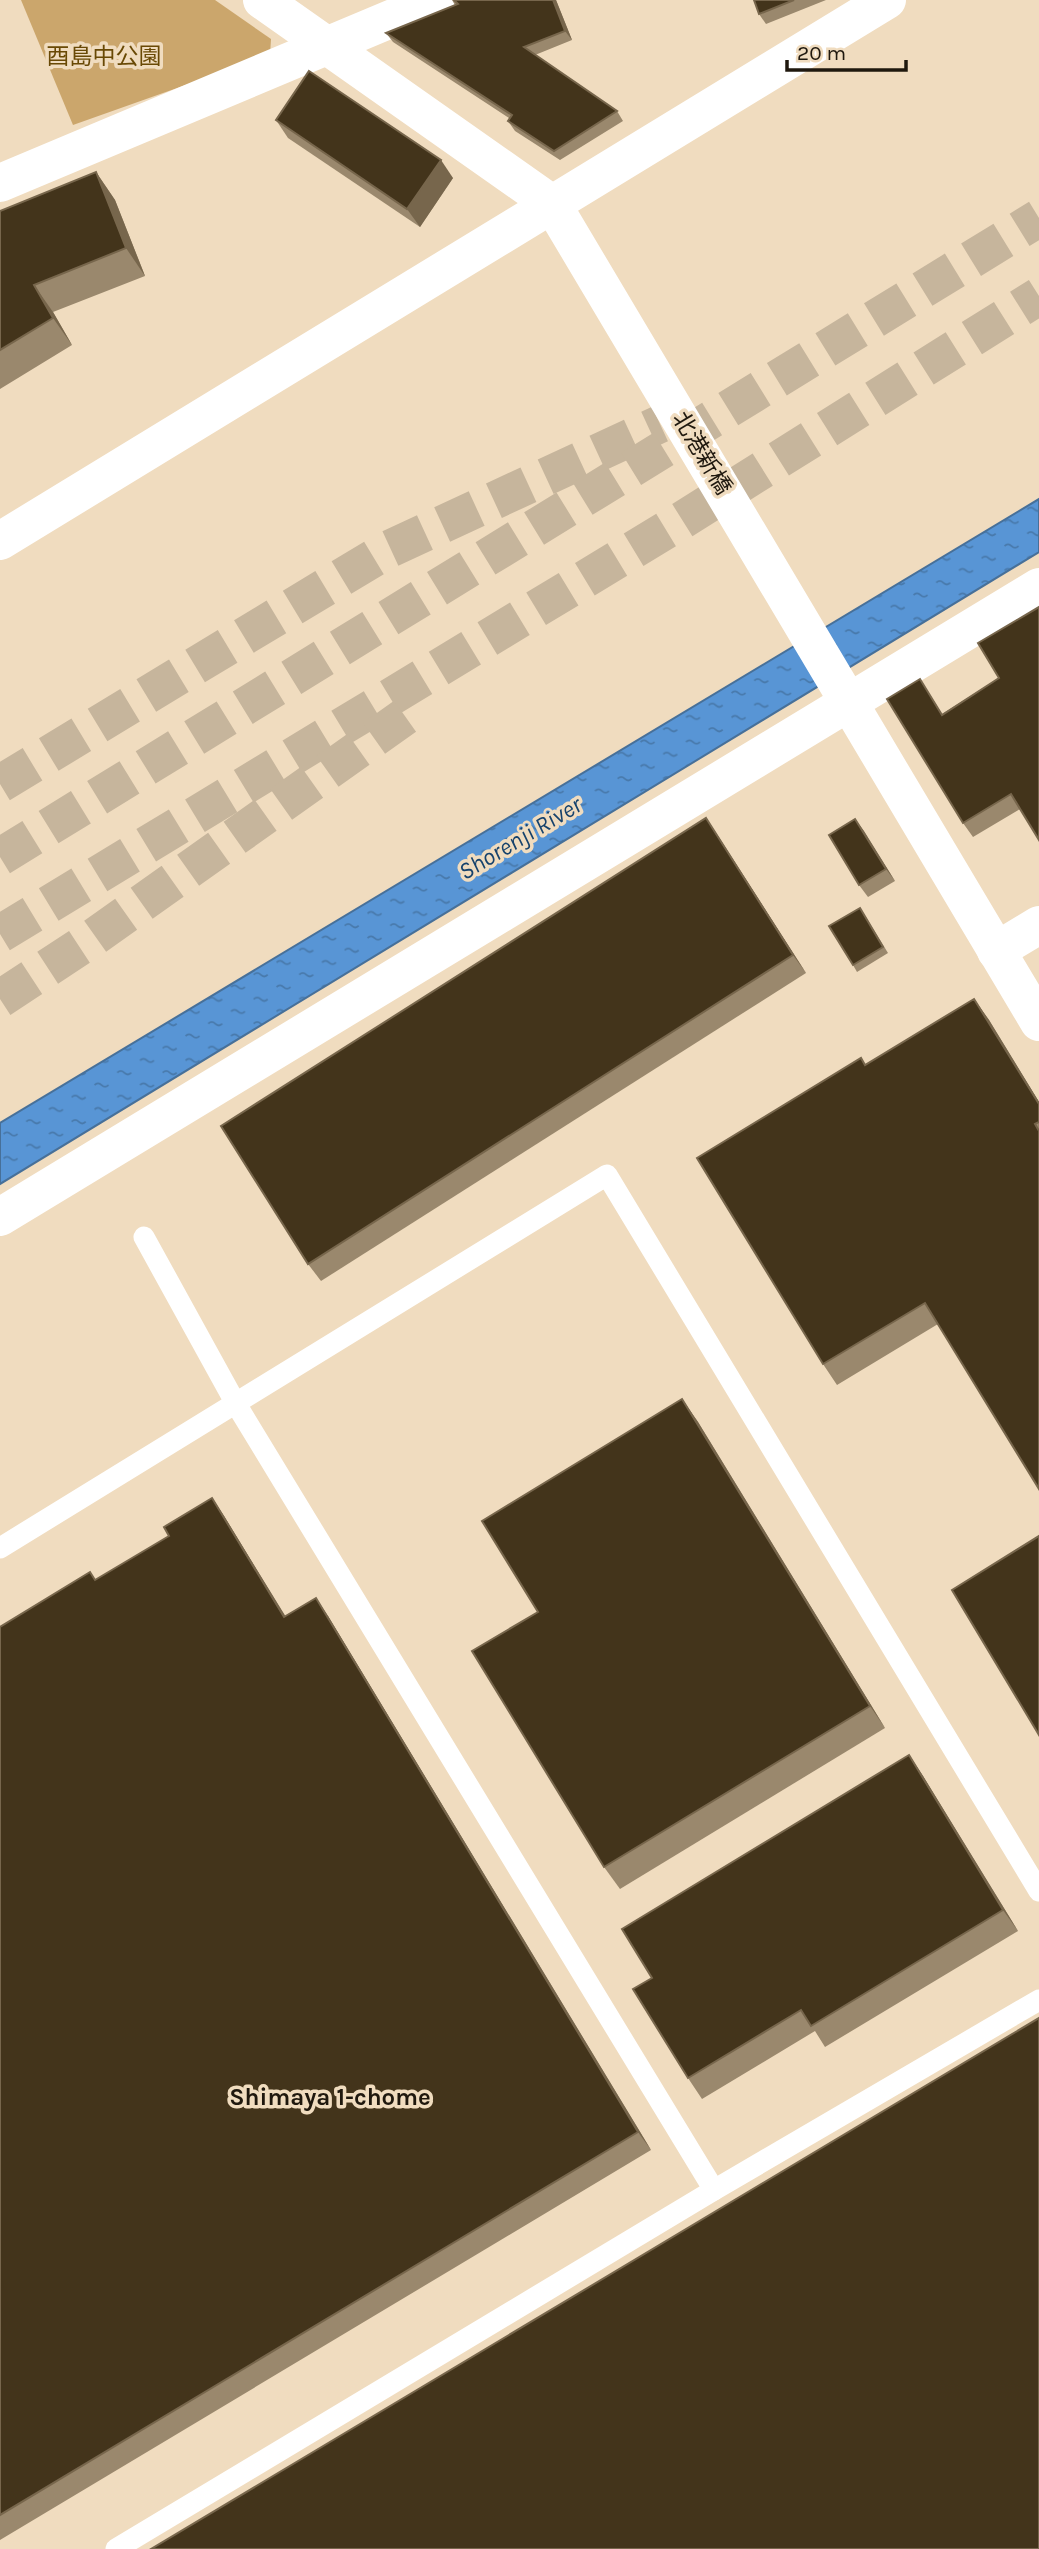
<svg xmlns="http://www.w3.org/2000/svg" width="1039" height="2549" font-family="Karla,'Noto Sans JP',sans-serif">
<defs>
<pattern id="water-ripples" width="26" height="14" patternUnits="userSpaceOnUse" patternTransform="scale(1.75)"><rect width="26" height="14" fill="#5895d5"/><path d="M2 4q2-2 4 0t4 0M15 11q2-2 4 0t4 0" fill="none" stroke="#4879ab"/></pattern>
</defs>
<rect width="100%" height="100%" fill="#f0dcbf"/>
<!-- green -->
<polygon fill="#cba66c" points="21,0 215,0 271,39 270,55 73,125"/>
<!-- water -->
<polygon fill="url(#water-ripples)" stroke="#477099" stroke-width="2" points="1039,499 1039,552 0,1184 0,1123"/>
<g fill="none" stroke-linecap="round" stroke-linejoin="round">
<!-- motorway-tunnel -->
<g stroke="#c6b59c" stroke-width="38" stroke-dasharray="38 19" stroke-linecap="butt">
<polyline points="0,784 387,550 660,424"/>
<polyline points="0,857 1039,218"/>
<polyline points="0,934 681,521 1039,296"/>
<polyline points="0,999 87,942 414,710"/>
</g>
<!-- service -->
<g stroke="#fff" stroke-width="21">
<polyline points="144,1237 236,1404 714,2190"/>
<polyline points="0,1548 607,1175 1039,1891"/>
<polyline points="116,2549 714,2190 1039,2000"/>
</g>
<!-- minor -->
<g stroke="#fff" stroke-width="38">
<polyline points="0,183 436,0"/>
<polyline points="0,541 887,0"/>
<polyline points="0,1217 1039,587"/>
</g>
<!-- tertiary -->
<g stroke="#fff" stroke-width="38">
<polyline points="262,0 552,204 1039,1022"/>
<polyline points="996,951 1039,925"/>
</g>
</g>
<!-- wall -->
<g fill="#9a886d">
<polygon points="452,0 556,0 572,40 535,55 617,111 623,121 560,160 515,131 508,121 509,118 393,42 386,33 455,5"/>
<polygon points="754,0 826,0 766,24 759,14"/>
<polygon points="276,120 453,178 420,227 288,138"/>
<polygon points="96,172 115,200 145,276 53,312 72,345 0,389 0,211"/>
<polygon points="1039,607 1020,809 973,837 963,823 929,693 942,714 999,678"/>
<polygon points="855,819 895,881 868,897 859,885"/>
<polygon points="718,836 806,973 321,1281 308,1264"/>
<polygon points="864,914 888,953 857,972 853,965"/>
<polygon points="974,999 989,1020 1039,1102 1039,1489 938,1324 837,1385 823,1364 865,1065"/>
<polygon points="682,1399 698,1422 885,1728 620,1889 604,1867 538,1612"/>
<polygon points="212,1498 224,1516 285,1616 328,1616 651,2150 0,2540 0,1627 96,1580 169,1536"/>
<polygon points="909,1755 923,1776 1018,1931 825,2047 815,2031 702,2099 688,2078 652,1978"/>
</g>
<!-- shaded-wall -->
<g fill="#77664c">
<polygon points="553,0 556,0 572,40 565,31"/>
<polygon points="441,160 453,178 420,227 407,209"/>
<polygon points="96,172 115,200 145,276 126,248"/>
<polygon points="34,285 53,312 72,345 53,318"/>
<polygon points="706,818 718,836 806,973 793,955"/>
<polygon points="855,819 864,831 895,881 886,869"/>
<polygon points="974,999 989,1020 1039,1102 1039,1104"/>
<polygon points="682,1399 698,1422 885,1728 870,1706"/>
<polygon points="212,1498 224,1516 297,1635 284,1617"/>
<polygon points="316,1598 328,1616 651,2150 638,2132"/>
<polygon points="909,1755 923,1776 1018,1931 1003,1910"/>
</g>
<!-- building -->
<g fill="#43341b" stroke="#77664c" stroke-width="2">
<polygon points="454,0 553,0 565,31 524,47 617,111 554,151 508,121 512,115 386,33 458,4"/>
<polygon points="754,0 794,0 759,14"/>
<polygon points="309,71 441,160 407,209 276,120"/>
<polygon points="96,172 126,248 34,285 53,318 0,350 0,211"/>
<polygon points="1039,607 1039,840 1011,794 963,823 887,699 920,679 942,715 999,678 978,643"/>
<polygon points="706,818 793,955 308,1264 221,1126"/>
<polygon points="855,819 886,869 859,885 829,835"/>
<polygon points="860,908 883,947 853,965 829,926"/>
<polygon points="974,999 1039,1104 1039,1122 1035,1124 1039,1131 1039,1489 925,1303 823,1364 697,1158 861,1058 865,1065"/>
<polygon points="682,1399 870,1706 604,1867 472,1651 538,1612 482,1521"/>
<polygon points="212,1498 284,1617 316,1598 638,2132 0,2515 0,1627 90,1572 95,1580 169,1536 164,1527"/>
<polygon points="1039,1536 1039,1735 952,1590"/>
<polygon points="909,1755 1003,1910 811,2026 801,2010 688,2078 633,1989 652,1978 622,1929"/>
<polygon points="1039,2018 1039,2549 151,2549"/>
</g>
<g text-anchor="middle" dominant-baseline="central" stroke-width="7" stroke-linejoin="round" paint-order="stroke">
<!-- park labels -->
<g font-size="23" fill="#694905" stroke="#f0dcbf">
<text x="104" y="56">酉島中公園</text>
</g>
<!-- street labels -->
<g font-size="23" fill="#1f180e" stroke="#f0dcbf">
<text transform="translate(702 453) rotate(59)">北港新橋</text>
</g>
<!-- water labels -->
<g font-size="24" font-style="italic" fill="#16426c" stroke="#f0dcbf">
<text transform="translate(520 838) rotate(-31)">Shorenji River</text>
</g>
<!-- neighbourhood labels -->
<g font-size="24" font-weight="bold" fill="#1f180e" stroke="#f0dcbf">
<text x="330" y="2097">Shimaya 1-chome</text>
</g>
</g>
<!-- scale -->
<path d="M787 60v10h119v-10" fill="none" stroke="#1f180e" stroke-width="3.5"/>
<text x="797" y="60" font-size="21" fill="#1f180e" stroke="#f0dcbf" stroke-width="5" paint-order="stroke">20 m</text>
</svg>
